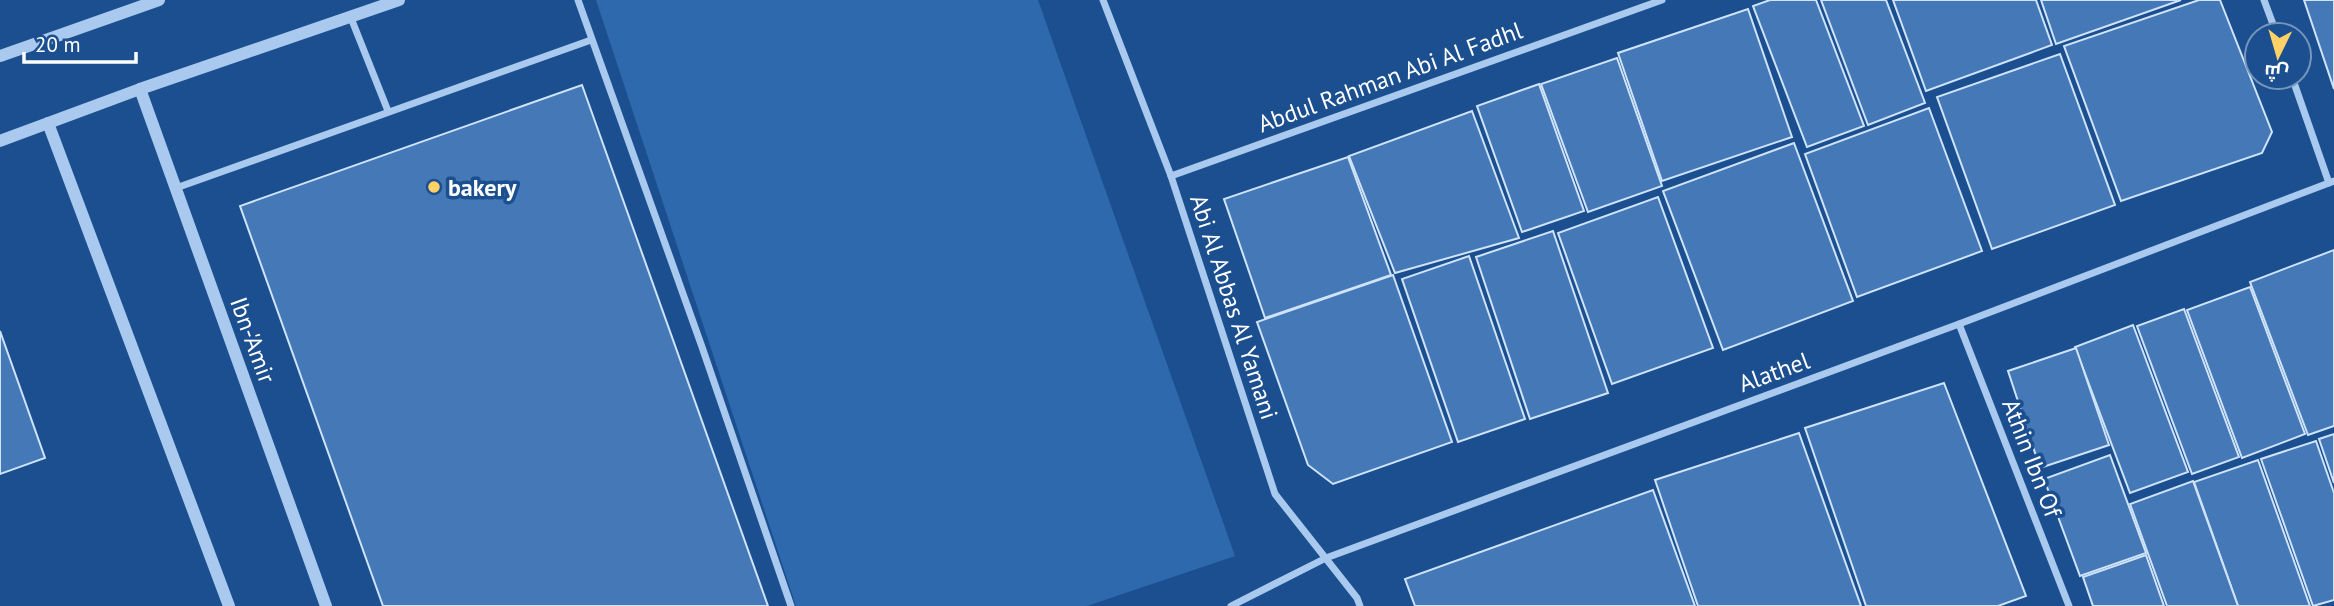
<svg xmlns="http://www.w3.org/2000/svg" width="2334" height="606" font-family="'PT Sans',Cairo,sans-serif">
<rect width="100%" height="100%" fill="#1b4f8f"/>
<!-- green -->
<polygon fill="#2e69ad" points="596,0 1038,0 1235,556 1087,606 796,606"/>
<!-- building -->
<g fill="#4478b7" stroke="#cfe3fa" stroke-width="2">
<polygon points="1770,0 1816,0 1864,126 1807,147 1753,6"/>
<polygon points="1821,0 1886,0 1925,103 1868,125"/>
<polygon points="1893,0 2036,0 2052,45 1926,91"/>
<polygon points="2041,0 2181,0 2056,44"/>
<polygon points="2199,0 2220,0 2272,132 2262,153 2121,201 2064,46"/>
<polygon points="2304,0 2334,0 2334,89"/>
<polygon points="1748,9 1792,137 1662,181 1618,53"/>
<polygon points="2060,54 2115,205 1992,249 1937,97"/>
<polygon points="1617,58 1662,186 1588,212 1541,84"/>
<polygon points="1539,84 1584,211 1522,232 1477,106"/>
<polygon points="582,85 768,606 383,606 240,206"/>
<polygon points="1929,108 1982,251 1857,297 1805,154"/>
<polygon points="1472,111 1519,238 1395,273 1349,156"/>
<polygon points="1794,143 1853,301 1723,350 1663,191"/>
<polygon points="1348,157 1391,275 1265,318 1224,199"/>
<polygon points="1658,197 1713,348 1612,384 1558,233"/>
<polygon points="1553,231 1608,393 1530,419 1476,257"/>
<polygon points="2334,250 2334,426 2308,435 2250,282"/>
<polygon points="1469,256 1525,419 1458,442 1402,279"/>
<polygon points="1393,275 1452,442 1333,484 1308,465 1257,322"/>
<polygon points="2250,287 2305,434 2242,458 2187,310"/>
<polygon points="2184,309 2239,457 2192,474 2137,326"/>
<polygon points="2133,325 2188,472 2130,493 2075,347"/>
<polygon points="0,331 45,458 0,474"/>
<polygon points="2076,348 2109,445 2040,468 2008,371"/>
<polygon points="1944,383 2026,596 1998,606 1866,606 1805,428"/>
<polygon points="1799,433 1861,606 1698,606 1655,480"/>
<polygon points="2334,434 2334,483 2319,439"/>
<polygon points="2316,441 2334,493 2334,600 2313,606 2261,459"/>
<polygon points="2110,455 2146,553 2080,576 2044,479"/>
<polygon points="2258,460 2310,606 2238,606 2194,482"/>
<polygon points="2193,481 2238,606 2167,606 2130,504"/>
<polygon points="1653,490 1695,606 1415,606 1405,579"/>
<polygon points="2146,555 2164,606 2093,606 2083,577"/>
</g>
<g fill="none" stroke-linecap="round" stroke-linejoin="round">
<!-- minor -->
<g stroke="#a9c9ee" stroke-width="7">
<polyline points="578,0 702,347 791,606"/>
<polyline points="1103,0 1171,176 1275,494 1357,598 1360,606"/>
<polyline points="2264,0 2277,35"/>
<polyline points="351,18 388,111"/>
<polyline points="2292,77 2329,183"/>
<polyline points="1171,176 1662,0"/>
<polyline points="176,188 591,40"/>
<polyline points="1959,324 2069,606"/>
<polyline points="1231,606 1326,558 1959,324 2334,181"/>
</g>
<!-- tertiary -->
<g stroke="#a9c9ee" stroke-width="12">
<polyline points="0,56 159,0"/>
<polyline points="140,89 326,606"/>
<polyline points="48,123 229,606"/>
<polyline points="0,141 140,89 399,0"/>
</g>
</g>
<!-- markers -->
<circle fill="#ffd166" stroke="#1b4f8f" stroke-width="2.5" cx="434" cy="187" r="7"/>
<g text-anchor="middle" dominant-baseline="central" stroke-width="7" stroke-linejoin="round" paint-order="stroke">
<!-- street labels -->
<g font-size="24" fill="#fff" stroke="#1b4f8f">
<text transform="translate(1390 77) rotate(-20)">Abdul Rahman Abi Al Fadhl</text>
<text transform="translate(1234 307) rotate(72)">Abi Al Abbas Al Yamani</text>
<text transform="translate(253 340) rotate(70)">Ibn-'Amir</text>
<text transform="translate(1774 372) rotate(-20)">Alathel</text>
<text transform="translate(2032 458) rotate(69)">Athin Ibn Of</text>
</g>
<!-- poi labels -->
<g font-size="24" font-weight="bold" fill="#fff" stroke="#1b4f8f" text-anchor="start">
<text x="448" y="187">bakery</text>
</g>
</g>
<!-- north arrow -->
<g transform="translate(2278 56) rotate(185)"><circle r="33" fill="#1b4f8f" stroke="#7695bc" stroke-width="2"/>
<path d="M0-5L12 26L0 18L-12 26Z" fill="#ffd166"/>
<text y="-10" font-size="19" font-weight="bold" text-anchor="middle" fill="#ffffff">ش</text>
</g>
<!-- scale -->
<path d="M24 52v10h112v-10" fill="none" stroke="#ffffff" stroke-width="3.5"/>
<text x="35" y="52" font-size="21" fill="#ffffff" stroke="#1b4f8f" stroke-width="5" paint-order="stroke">20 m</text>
</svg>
